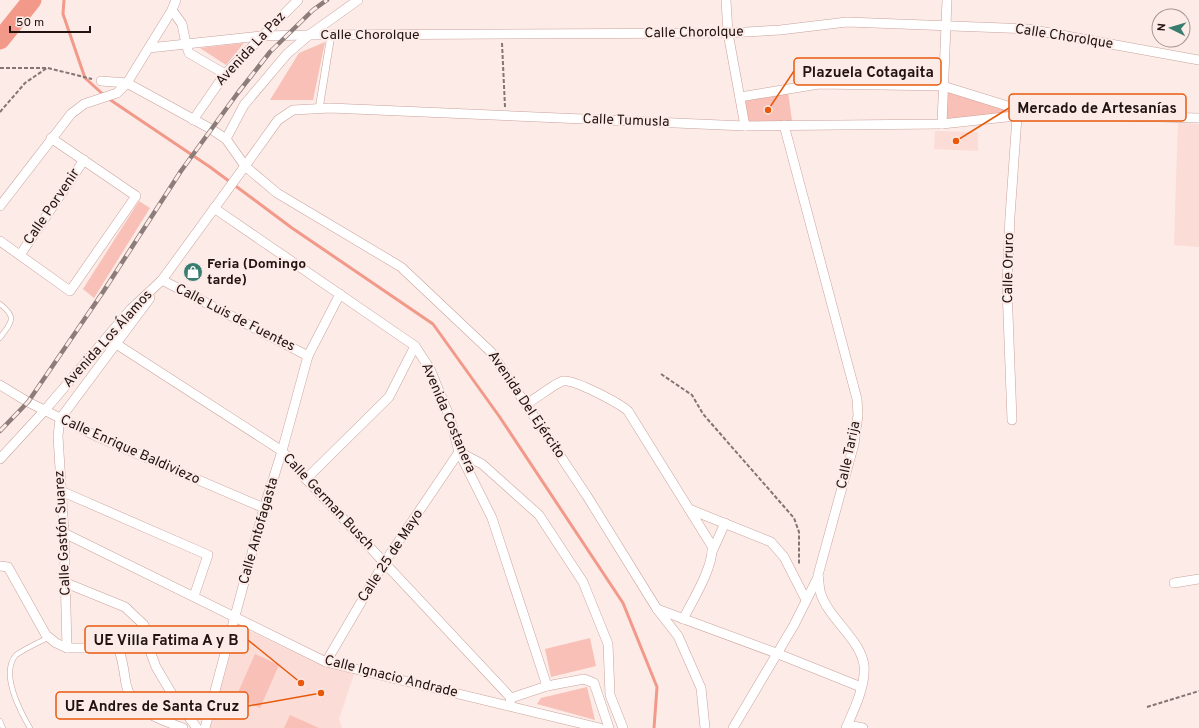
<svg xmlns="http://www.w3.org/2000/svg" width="1199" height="728" font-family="Overpass,sans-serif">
<rect width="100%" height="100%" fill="#fcebe7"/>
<!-- built -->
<g fill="#fbdcd6">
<polygon points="1178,123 1199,124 1199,247 1174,245"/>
<polygon points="935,131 978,132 978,151 934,149"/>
<polygon points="248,630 319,664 354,674 339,719 342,728 211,728 209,727 236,636"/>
</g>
<!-- green -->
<g fill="#f8c0b6">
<polygon points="325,42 313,100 270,100 299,53"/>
<polygon points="244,43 226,65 200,48"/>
<polygon points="946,90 1023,114 946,121"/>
<polygon points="788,92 792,121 748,123 743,100"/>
<polygon points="139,201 150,208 94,298 83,289"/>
<polygon points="590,638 596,666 551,677 545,649"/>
<polygon points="255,654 279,665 260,708 236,697"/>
<polygon points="587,687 595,720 537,704 541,698"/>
<polygon points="290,715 319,728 284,728"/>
</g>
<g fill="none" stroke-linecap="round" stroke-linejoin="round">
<!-- stream -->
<polyline stroke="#f3998a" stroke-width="3" points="64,0 63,14 85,78 106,97 210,167 292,228 433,324 499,416 623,603 657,687 654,728"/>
<!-- river -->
<polyline stroke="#f3998a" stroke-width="19" points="0,40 32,0"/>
<defs>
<g id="service">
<path d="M0,304C18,318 11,322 0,338"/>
<polyline points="0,721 3,728"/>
<path d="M30,728C20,711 0,673 16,655C26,648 38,643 49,637"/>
</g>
<polyline id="pedestrian" points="319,109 331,35"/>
<g id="minor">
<polyline points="726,0 728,33 745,126"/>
<polyline points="172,10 182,24 186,44 189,53 225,74"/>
<polyline points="149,48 261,36 309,35 728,33 780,30 847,22 1028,29 1199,60"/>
<polyline points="101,81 127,83 211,129 226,139"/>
<polyline points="740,97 819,84 943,86 1030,113"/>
<polyline points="193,120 225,74 298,0"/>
<polyline points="942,124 947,0"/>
<path d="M784,125L857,399L858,415L854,444L818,575C819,580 819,586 820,591C827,618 860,638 864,665C866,685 854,710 846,728"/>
<polyline points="0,206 71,114 84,104 117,93 127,83 172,10 176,0"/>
<polyline points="214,208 415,346 430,369 450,418 459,452 492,518 547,686 511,698"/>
<polyline points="0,241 70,291 136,196 51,138"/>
<polyline points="20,255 84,160"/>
<polyline points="162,280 308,356"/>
<polyline points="107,338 282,451 306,479 511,698 510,703"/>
<polyline points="0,385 28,402 98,437 264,508"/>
<path d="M526,404C534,400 557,382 563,381C574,379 619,403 628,411L712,546C714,566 693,600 683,619"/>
<polyline points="1012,420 1007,287 1010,216 1017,117"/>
<polyline points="0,459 45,410 131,309 162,280 245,166 226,139 244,105 287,54 309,35 358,0"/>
<polyline points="306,479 389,397 415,346"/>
<polyline points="61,491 208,555 194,596"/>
<polyline points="689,509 771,542 784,557 806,600"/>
<polyline points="64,533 326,662 600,728"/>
<polyline points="712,552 725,523"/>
<path d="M0,566L8,567L46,635L56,643L67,648H86L109,644L119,650C123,661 124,672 126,684C132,712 160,719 183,728"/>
<polyline points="66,583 125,607 144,625 150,651 156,667 175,699 197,728"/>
<polyline points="1174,583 1199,579"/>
<polyline points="657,609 776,653 861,687"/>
<polyline points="67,648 64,533 58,436 60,419 150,298"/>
<polyline points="326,662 384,563 459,452 482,464 539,515 583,582 608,644 610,695 623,728"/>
<polyline points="547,686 584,679 594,683 609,728"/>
<polyline points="848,725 863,728"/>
<polyline points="205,728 264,508 282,451 308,356 340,294"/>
<polyline points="705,728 701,688 678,636 657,609 587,496 491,352 401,267 277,193 245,166 278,120 293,110 330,108 745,126 942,124 1033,114 1199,118"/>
<polyline points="733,728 794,625 818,577"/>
</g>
</defs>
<!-- service casing -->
<use href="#service" stroke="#caa29b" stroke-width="5.5"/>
<!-- pedestrian casing -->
<use href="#pedestrian" stroke="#caa29b" stroke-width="8"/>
<!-- minor casing -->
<use href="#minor" stroke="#caa29b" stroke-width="10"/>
<!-- path -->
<g stroke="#857572" stroke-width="2" stroke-dasharray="4 2" stroke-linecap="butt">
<polyline points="502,43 505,107"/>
<polyline points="0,68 48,68 92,79"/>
<polyline points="0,112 25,83 47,68"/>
<polyline points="661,374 692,395 703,414 794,518 799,532 799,564"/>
<polyline points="1147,707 1199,691"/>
</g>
<!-- service -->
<use href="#service" stroke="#fff" stroke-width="4.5"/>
<!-- pedestrian -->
<use href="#pedestrian" stroke="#fff" stroke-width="7"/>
<!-- minor -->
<use href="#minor" stroke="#fff" stroke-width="9"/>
<defs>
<polyline id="rail" points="0,431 28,402 103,292 181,171 237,94 270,52 313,10 327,0"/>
</defs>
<!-- rail casing -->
<use href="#rail" stroke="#8d7d7a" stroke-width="4.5"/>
<!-- rail -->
<use href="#rail" stroke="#fcebe7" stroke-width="3" stroke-dasharray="9" stroke-linecap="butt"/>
</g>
<!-- icons -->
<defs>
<symbol id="shop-disc" viewBox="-11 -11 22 22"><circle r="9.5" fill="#397d71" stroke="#fcebe7"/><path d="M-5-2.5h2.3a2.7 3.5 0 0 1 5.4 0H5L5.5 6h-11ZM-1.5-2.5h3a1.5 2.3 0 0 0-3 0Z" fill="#fff"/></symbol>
</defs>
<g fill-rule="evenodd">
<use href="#shop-disc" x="182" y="261" width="22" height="22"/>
</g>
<g text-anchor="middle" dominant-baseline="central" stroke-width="4" stroke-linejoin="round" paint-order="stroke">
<!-- street labels -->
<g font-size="14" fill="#221311" stroke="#fcebe7">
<text transform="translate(694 33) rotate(-1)">Calle Chorolque</text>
<text x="370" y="35">Calle Chorolque</text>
<text transform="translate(1064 37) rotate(9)">Calle Chorolque</text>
<text transform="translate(251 49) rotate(-47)">Avenida La Paz</text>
<text transform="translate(626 121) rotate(2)">Calle Tumusla</text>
<text transform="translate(52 207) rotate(-56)">Calle Porvenir</text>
<text transform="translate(1009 268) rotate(-89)">Calle Oruro</text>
<text transform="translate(235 318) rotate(27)">Calle Luis de Fuentes</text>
<text transform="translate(108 339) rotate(-48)">Avenida Los Álamos</text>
<text transform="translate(526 405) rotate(56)">Avenida Del Ejército</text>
<text transform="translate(448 418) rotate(67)">Avenida Costanera</text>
<text transform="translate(130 450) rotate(24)">Calle Enrique Baldiviezo</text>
<text transform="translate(849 455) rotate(-78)">Calle Tarija</text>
<text transform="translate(328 502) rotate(47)">Calle German Busch</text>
<text transform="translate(259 531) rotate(-74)">Calle Antofagasta</text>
<text transform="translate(63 533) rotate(-93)">Calle Gastón Suarez</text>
<text transform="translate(391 556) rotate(-57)">Calle 25 de Mayo</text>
<text transform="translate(391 677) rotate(14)">Calle Ignacio Andrade</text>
</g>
<!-- poi labels -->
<g font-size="14" font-weight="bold" fill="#221311" stroke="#fcebe7" text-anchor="start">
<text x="207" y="264">Feria (Domingo<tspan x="207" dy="16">tarde)</tspan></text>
</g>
</g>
<!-- callouts -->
<path fill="none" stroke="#e8590c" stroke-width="1.5" d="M768 110L794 71M956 141L1009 108M301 683L248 640M321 693L248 706"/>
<g fill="#e8590c" stroke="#fcebe7" stroke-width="1.5">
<circle cx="768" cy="110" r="4"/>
<circle cx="956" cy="141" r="4"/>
<circle cx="301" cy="683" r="4"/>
<circle cx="321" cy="693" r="4"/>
</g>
<g fill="#fcebe7" stroke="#e8590c" stroke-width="1.5">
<rect x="794" y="58" width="147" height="27" rx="4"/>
<rect x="1009" y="94" width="177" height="27" rx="4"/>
<rect x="85" y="626" width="163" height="27" rx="4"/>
<rect x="56" y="692" width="192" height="27" rx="4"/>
</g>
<g font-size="15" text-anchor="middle" font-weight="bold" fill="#221311">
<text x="868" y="77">Plazuela Cotagaita</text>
<text x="1097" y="113">Mercado de Artesanías</text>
<text x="166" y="645">UE Villa Fatima A y B</text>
<text x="152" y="711">UE Andres de Santa Cruz</text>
</g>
<!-- north arrow -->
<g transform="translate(1171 28) rotate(275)"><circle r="19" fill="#fcebe7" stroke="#a59591"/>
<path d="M0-3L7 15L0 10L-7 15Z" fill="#397d71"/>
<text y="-6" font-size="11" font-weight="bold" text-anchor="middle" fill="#221311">N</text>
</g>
<!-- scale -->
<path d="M10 26v6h80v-6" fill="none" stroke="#221311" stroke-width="2"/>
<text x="16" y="26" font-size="12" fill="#221311" stroke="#fcebe7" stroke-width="3" paint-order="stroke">50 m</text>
</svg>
